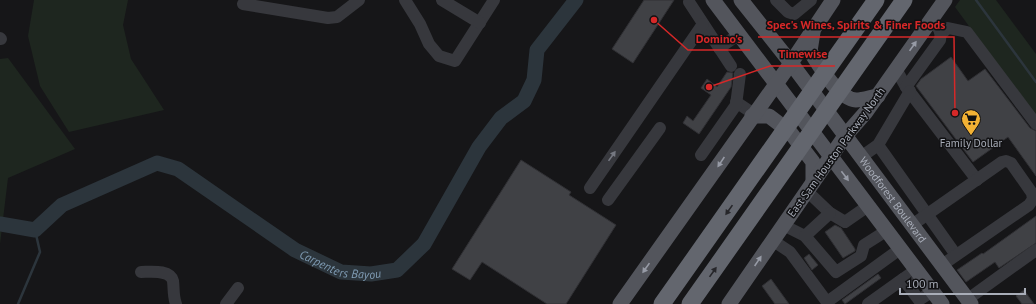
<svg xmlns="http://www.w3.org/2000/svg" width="1036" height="304" font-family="'PT Sans',sans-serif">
<rect width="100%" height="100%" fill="#161618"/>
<!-- green -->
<g fill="#1e261f">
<polygon points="34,0 128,0 123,25 131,59 164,110 69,132 40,86 28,36"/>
<polygon points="960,0 996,0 1036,54 1036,118 955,7"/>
<polygon points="8,58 75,149 8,178 0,244 0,59"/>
</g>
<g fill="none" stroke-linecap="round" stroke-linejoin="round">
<!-- stream -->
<g stroke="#2c353c" stroke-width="2.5">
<polyline points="976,0 1036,82"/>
<polyline points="18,304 40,252 35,230"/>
</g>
<!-- river -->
<path stroke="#2c353c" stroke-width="15" id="s1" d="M0,224L35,230L62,205L157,163L178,169L295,250L341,272L371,274L397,270L424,244L479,147L501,118L524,101L534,80L537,50L576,0"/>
</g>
<!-- building -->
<g fill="#404145" stroke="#303034">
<polygon points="644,0 674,0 633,63 612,49"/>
<polygon points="951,57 968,81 985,69 1030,128 1036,131 1036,176 1008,137 973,162 916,86 921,79"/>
<polygon points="727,72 733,73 731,87 699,134 683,123 687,116 693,121 711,95 701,88 707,79 717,87"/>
<polygon points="521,160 571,192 569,195 616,225 566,304 547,304 482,262 470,280 452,269"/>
<polygon points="1036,216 1036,243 999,268 995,262 966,282 957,270 982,253 983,254"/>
<polygon points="835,225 841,228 855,249 855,251 843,258 825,232"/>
<polygon points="809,254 818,265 812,270 804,258"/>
<polygon points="878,274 881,278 845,304 842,300"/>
<polygon points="771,279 789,304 775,304 762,286"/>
<polygon points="1024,290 1034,304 1022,304 1016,296"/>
</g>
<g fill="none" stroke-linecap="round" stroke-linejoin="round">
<!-- minor -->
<g stroke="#37383d" stroke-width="12">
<polyline points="405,0 420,24 429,44 439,56 455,61 494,0"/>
<polyline points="442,0 480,23"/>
<polyline points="776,0 788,12 794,14 811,0"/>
<polyline points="689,2 731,66"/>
<polyline points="243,4 328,18 337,17 359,0"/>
<polyline points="941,34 948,28 967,32 1036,124"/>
<polyline points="0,38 1,39"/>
<polyline points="719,48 738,35"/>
<polyline points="896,69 906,87 977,180"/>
<path d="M906,87L940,40C942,31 938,27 931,20"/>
<polyline points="736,102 754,114"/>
<polyline points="878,145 956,255"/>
<polyline points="701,155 736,105 740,74"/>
<polyline points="861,157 878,145 910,91"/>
<polyline points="590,188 703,24"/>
<polyline points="807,191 830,213 845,222 868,206"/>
<polyline points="608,200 660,128"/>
<polyline points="783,225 805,236 836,272 861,256 864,245 886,231"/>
<polyline points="912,225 1002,162 1006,161 1011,163 1032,193 1033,199 1029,205 942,265"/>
<polyline points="805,236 830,213"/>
<polyline points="772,240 790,252 827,302 900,249"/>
<polyline points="916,270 903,279 919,300 933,291"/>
<path d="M141,272C150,272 170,269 173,281C174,289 173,296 176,304"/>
<polyline points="968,299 1036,250"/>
<polyline points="226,304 238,288"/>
<polyline points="868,304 903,279"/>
</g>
<!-- major -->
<g stroke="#53555c" stroke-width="15">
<polyline points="713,0 942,304"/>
<path id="s2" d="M741,0L791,63L971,304"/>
<path d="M813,32L810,51C819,65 838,99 856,100C863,100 871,97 878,96"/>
<polyline points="752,116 769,116 790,132 813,162 813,182"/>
<polyline points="620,304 791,63 833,0"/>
<polyline points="729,304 845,136 866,112 945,0"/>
</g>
<!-- highway -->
<g stroke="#63666e" stroke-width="17">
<polyline points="662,304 876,0"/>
<polyline points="690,304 904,0"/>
</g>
</g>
<!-- one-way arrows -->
<defs><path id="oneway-solid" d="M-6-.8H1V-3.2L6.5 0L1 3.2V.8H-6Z"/></defs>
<g fill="#979ba6">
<use href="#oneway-solid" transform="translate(913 46) rotate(-55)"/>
<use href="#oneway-solid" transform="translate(721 162) rotate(124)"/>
<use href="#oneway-solid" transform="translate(845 176) rotate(53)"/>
<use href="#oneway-solid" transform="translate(758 261) rotate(-56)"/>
<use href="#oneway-solid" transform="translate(646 268) rotate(125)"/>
</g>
<use fill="#757881" href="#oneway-solid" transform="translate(612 156) rotate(-55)"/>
<g fill="#26262a">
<use href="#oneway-solid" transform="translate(729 210) rotate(125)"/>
<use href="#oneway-solid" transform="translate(713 272) rotate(-55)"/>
</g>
<!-- icons -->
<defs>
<symbol id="supermarket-pin" viewBox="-11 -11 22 30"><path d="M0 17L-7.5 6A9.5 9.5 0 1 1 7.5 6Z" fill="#f2b134" stroke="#111113"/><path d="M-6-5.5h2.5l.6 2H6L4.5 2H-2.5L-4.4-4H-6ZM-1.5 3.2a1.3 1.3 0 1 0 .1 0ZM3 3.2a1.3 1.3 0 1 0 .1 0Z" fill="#111"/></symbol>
</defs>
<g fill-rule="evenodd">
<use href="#supermarket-pin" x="960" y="108" width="22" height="30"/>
</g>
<g text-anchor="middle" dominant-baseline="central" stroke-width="3" stroke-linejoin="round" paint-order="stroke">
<!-- poi labels -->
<g font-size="11" fill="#a8adb8" stroke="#111113">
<text x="971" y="143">Family Dollar</text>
</g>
<!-- street labels -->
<g font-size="11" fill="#a8adb8" stroke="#111113">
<text transform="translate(836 152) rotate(-54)">East Sam Houston Parkway North</text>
<text stroke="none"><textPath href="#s2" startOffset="251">Woodforest Boulevard</textPath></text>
</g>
<!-- water labels -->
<g font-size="12" font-style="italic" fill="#7f9bb3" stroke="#111113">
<text stroke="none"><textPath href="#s1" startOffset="389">Carpenters Bayou</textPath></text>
</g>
</g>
<!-- callouts -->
<path fill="none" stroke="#d62828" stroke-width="1.5" d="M955 113L954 37H758M654 20L688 50H750M709 87L770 66H835"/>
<g fill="#d62828" stroke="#111113" stroke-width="1.5">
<circle cx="955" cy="113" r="4"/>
<circle cx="654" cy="20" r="4"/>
<circle cx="709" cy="87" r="4"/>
</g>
<g font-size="12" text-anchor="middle" font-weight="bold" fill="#d62828" stroke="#111113" stroke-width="3" stroke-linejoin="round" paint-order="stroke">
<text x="856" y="29">Spec's Wines, Spirits &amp; Finer Foods</text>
<text x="719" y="43">Domino's</text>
<text x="803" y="58">Timewise</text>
</g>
<!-- scale -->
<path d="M900 288v6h125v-6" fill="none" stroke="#a8adb8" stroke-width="2"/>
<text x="906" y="288" font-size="12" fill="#a8adb8" stroke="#111113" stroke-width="3" paint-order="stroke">100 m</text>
</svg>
